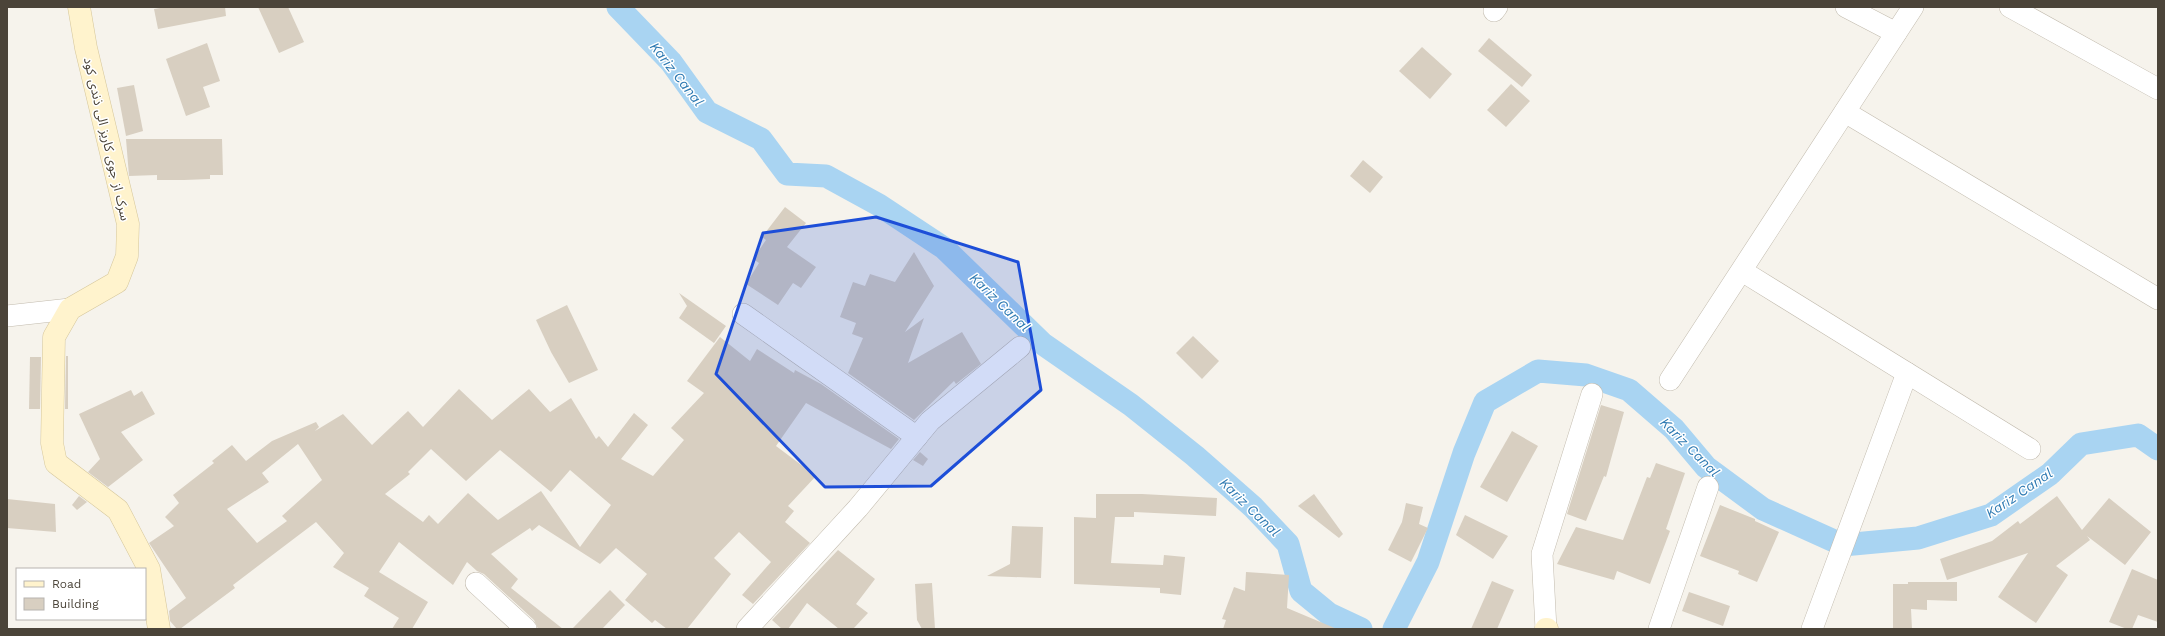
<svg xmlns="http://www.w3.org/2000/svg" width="2165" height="636" font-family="'Work Sans','Noto Sans Arabic',sans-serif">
<rect width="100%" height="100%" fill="#f6f3ec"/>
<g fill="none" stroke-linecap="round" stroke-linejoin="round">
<!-- canal -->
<g stroke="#a9d4f2" stroke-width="23">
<polyline points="618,7 671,62 707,112 761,139 787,174 826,176 879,205 944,248 1043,344 1131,405 1195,456 1253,507 1288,544 1301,591 1329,614 1361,629"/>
<polyline points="1394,629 1428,562 1464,453 1485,402 1538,371 1586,375 1629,390 1674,429 1706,467 1763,509 1843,545 1918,538 1991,515 2050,474 2081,444 2138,435 2158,449"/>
</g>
</g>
<!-- building -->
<g fill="#d8cfc1" fill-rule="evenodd">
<polygon points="166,7 225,7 226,16 158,29 154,9"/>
<polygon points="258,7 288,7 304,42 279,53"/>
<polygon points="1489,38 1532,75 1522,87 1478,51"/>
<polygon points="207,43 220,81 203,87 210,107 186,116 166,59"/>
<polygon points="1422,47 1452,74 1430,99 1399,71"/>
<polygon points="1511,84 1530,101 1506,127 1487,110"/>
<polygon points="134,85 143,131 126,136 117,88"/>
<polygon points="126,139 222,139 223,175 210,175 210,179 184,180 157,180 157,175 129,176"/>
<polygon points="1363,160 1383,177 1370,193 1350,176"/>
<polygon points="785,207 806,223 787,247 816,267 801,288 793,283 778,305 746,284 759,263 753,259 766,240 762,237"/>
<polygon points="914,252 934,286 905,332 924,318 908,363 962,332 981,364 956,384 954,381 914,420 848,373 863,338 852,334 856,323 840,317 853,282 865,286 870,274 895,282"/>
<polygon points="679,293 726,326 714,343 679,318 687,306"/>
<polygon points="567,305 598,370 569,383 551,352 536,320"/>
<polygon points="1193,336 1219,361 1202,379 1176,353"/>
<path d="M720,337L750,361L757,349L794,373L795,370L821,384L899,439L891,449L806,403L776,446L816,476L788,506L794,511L785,522L810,543L753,604L742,595L771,562L739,532L714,558L731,574L687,629H667L655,620L652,623L625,600L647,574L616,548L600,564L539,525L532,531L530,528L491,554L518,579L511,588L563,629H538L534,620L484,574L477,571L467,562L453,585L399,542L379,572L428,602L412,629H392L399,618L364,596L369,588L333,567L344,553L316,522L233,585L235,588L180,629H177L170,621L169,611L186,598L149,543L174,526L165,517L179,503L173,495L214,463L212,461L232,445L246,461L272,441L316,422L319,427L315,431L343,414L372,445L408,411L423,427L459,389L492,420L529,389L550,412L571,398L596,439L599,436L608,447L634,413L648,425L621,459L653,476L684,440L671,428L704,393L687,381ZM298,444L322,480L282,516L287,521L257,543L227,509L269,482L262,473ZM431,449L466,481L500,450L551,492L570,470L611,505L580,547L541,491L498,520L468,493L438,524L429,515L423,522L385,494L410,474L408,472Z"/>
<polygon points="66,356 68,356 68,409 65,409"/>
<polygon points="30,357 41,357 40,409 29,409"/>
<polygon points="131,390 134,396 142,391 155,414 121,432 143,460 108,487 88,472 100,459 79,414"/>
<polygon points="1601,405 1624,412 1606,477 1604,476 1586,521 1567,514"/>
<polygon points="1512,431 1538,446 1507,502 1480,487"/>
<polygon points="920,452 928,459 923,466 913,460"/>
<polygon points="1656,463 1685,473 1666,529 1670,531 1650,584 1617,571 1614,580 1557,564 1576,527 1623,540 1647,477 1650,478"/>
<polygon points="1096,494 1142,494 1217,498 1216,516 1134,512 1134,517 1115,517 1111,563 1163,565 1164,555 1185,557 1181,595 1160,593 1160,588 1074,584 1074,517 1096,518"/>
<polygon points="1314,494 1343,534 1339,538 1298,506"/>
<polygon points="79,496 87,502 77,510 72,505"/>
<polygon points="2057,496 2082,530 2109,498 2151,532 2125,565 2087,536 2090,540 2056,566 2068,575 2036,623 1998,597 2028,553 1947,580 1940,559 1992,541 2018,521 2020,524"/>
<polygon points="7,499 55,504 56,532 7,528"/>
<polygon points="1406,503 1423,507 1419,524 1428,528 1411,562 1388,550 1402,522"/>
<polygon points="1720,505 1755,519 1755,521 1779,532 1757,582 1738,574 1739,571 1700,556"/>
<polygon points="1465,515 1508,536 1493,559 1456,535"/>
<polygon points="1012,526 1043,527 1041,578 987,576 1010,564"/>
<polygon points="838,550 875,579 856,604 868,613 853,629 839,629 807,603 788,629 782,629 772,620"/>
<polygon points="2132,569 2158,580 2158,622 2138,615 2132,629 2127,629 2109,622"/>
<polygon points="1246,572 1289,575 1287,608 1337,629 1223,629 1226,620 1222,619 1234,587 1245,591"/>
<polygon points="1492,581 1514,590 1497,629 1471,629"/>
<polygon points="1908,582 1957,582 1957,601 1927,600 1927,610 1911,609 1912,629 1893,629 1893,584 1908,584"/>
<polygon points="932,583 935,629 922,629 917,620 915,584"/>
<polygon points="610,590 625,605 602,629 572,629"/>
<polygon points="1689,592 1730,606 1723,626 1682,611"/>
</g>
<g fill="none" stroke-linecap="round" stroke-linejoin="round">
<defs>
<g id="street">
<polyline points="1846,7 1896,33"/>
<polyline points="2010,7 2158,89"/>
<polyline points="1494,11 1497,7"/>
<polyline points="1845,112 2158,299"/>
<polyline points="1742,271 2030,449"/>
<polyline points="743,314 917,437"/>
<polyline points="7,316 70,309"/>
<polyline points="1670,380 1913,7"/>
<polyline points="476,583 526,629"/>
<polyline points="747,629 858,508 930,421 1020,347"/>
<polyline points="1546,629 1542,554 1592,394"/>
<polyline points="1659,629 1708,487"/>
<polyline points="1812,629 1907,373"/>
</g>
<g id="secondary">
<polyline points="79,7 86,48 128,224 127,256 117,282 70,309 54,337 52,443 56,463 118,510 149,569 159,629"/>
<polyline points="1546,629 1547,629"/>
</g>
</defs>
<!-- street casing -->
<use href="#street" stroke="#c2bbae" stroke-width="22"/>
<!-- secondary casing -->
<use href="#secondary" stroke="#d6c79b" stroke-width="23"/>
<!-- street -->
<use href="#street" stroke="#fff" stroke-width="21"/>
<!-- secondary -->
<use href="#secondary" stroke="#fff3cd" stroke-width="22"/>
</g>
<!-- marked area -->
<path fill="#1d4ed8" fill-opacity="0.2" stroke="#1d4ed8" stroke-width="3" stroke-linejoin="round" d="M876,217L1018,262L1041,390L931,486L825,487L716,374L763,233Z"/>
<g text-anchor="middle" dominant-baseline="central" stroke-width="3" stroke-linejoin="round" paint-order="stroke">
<!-- street labels -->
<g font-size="13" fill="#4b4439" stroke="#fff">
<text transform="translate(107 139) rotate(77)">سرک از جوی کاریز الی ذندی کود</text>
</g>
<!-- water labels -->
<g font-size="14" font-style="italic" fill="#2e7ab2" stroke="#fff">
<text transform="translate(677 74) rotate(52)">Kariz Canal</text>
<text transform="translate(1000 302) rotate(44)">Kariz Canal</text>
<text transform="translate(1690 447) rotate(45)">Kariz Canal</text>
<text transform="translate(2019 493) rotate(-34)">Kariz Canal</text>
<text transform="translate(1250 507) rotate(44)">Kariz Canal</text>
</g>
</g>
<!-- border -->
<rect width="2165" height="636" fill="none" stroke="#4b4439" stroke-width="16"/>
<!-- legend -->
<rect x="16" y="568" width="130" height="52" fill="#ffffff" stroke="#b7b4b0"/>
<rect x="24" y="581" width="20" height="6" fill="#fff3cd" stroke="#b7b4b0"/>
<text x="52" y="588" font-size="12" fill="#4b4439">Road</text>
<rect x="24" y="598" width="20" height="12" fill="#d8cfc1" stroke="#b7b4b0"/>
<text x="52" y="608" font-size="12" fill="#4b4439">Building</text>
</svg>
